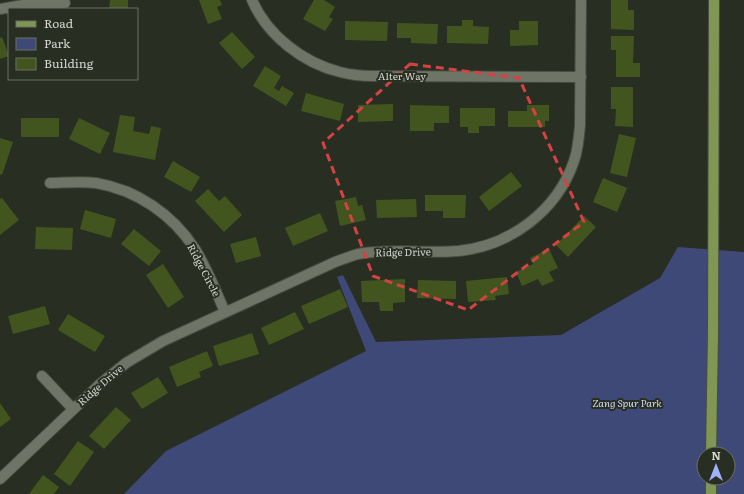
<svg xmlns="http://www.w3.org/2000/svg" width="744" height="494" viewBox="0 0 744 494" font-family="Literata,serif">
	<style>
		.green { fill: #3f4977; fill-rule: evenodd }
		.building { fill: #42551e }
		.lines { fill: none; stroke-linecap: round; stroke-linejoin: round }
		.street-casing { stroke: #484c42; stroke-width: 12 }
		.primary-casing { stroke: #484c42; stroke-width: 12 }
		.street { stroke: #6e7466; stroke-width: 10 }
		.primary { stroke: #7f9753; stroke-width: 10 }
		.marked { fill: none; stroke: #d64241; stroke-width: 3; stroke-dasharray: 8 5; stroke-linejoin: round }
		.labels { text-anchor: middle; stroke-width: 4; stroke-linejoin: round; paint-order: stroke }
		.street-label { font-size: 10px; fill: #d3d6ce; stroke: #292e22 }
		.park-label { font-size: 10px; font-style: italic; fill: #d0d8f9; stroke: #292e22 }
	</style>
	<rect width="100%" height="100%" fill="#292e22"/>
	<path class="green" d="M678 247 744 252V494H124L166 451 366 351 337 277 343 275 376 342 561 335 660 278ZM704 454H728V478H704Z"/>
	<path class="building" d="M110 0H128V9H109Z
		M199 0H220L222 5 217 7 222 19 208 24Z
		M314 0H324L335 7 329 17 333 19 325 31 303 19Z
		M611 0H628V10H634V30L611 29Z
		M462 20H473V26L489 27 488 44 447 43V26H462Z
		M345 21 388 22 387 41 345 40Z
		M519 21H538V45L510 46V30H519Z
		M397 23 438 24 437 44 411 43V38H397Z
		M232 32 255 57 242 69 219 43Z
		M611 36H634L633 63H640V77H616V50H611Z
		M2 37 9 56 0 59V38Z
		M265 66 281 76 274 88 279 91 282 86 294 93 286 106 253 86Z
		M611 87H633V127L615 126 616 109H611Z
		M306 93 344 104 340 121 301 111Z
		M393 104V121L358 122V105Z
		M410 105 449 106V123H434V131H410Z
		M527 105H549V121H545V127H508V111H527Z
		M460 108H495V126H479V133H468V127H460Z
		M120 115 135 117 133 131 149 134 151 126 161 128 155 160 113 152Z
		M21 118H59V137H21Z
		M79 118 110 133 100 154 69 139Z
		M619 134 636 138 627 177 610 173Z
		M0 138 13 142 2 175 0 174Z
		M173 161 200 177 191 192 164 177Z
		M511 172 522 186 489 211 479 197Z
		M603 178 627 188 617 212 593 202Z
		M208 189 219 201 225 196 242 215 224 232 195 201Z
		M425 195H466L465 218H443V211H425Z
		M356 197 358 206 362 205 366 220 340 226 335 201Z
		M2 198 19 220 0 235V199Z
		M416 199 417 217 377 218 376 200Z
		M85 210 116 219 111 238 80 229Z
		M320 213 328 231 293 246 285 228Z
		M584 216 596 227 568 257 556 245Z
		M36 227 73 228 72 250 35 249Z
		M134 229 161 251 149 266 121 244Z
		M256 237 261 256 236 263 230 244Z
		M549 249 558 268 549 272 554 281 542 286 538 279 522 286 516 272 533 264 530 258Z
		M163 264 184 297 168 308 146 275Z
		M507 277 509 294 495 296 496 300 468 302 466 281Z
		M405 279V302L393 303V311H380L379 302H362L361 281Z
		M418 280 456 281V299L417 298Z
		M340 289 348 307 309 324 301 306Z
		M45 306 50 324 13 334 8 316Z
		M295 312 304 329 269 345 261 328Z
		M68 314 105 336 95 352 58 330Z
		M252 333 259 354 219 366 213 346Z
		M207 351 213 366 199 372 201 377 177 387 169 367Z
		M158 377 168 393 142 409 131 393Z
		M0 403 11 419 0 427Z
		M116 407 131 420 104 449 89 436Z
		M78 441 94 452 70 486 54 474Z
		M43 475 59 487 54 494H29Z"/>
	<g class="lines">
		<g class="street-casing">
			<path id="street" d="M252 0C267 35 303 63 340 72 351 75 362 76 373 76L581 77
				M0 9 23 5 65 3
				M50 183C63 183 82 181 96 183 137 190 172 214 195 249 207 268 216 292 225 312
				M42 376 73 409
				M0 479 99 385 126 363 163 341 335 262C343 259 351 256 358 254 391 248 425 254 458 251 510 246 557 211 574 161 578 150 579 137 580 125L581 0"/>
		</g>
		<g class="primary-casing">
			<path id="primary" d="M711 454 713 334 714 0
				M711 494V478"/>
		</g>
		<use href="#street" class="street"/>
		<use href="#primary" class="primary"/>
	</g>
	<path class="marked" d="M410 64 519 78 584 222 468 310 373 276 323 143Z"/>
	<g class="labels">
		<g class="street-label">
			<text x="402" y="80">Alter Way</text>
			<text transform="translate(403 252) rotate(-1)" y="4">Ridge Drive</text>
			<text transform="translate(204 270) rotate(62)" y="4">Ridge Circle</text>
			<text transform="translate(100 385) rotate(-41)" y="4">Ridge Drive</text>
		</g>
		<g class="park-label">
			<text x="627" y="407">Zang Spur Park</text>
		</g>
	</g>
	<rect x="8" y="8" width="130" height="72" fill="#292e22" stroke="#6d7167"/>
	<rect x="16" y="21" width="20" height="6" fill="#7f9753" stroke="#6d7167"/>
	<text x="44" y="28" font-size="12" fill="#d3d6ce">Road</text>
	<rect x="16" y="38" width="20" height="12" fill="#3f4977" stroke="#6d7167"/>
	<text x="44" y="48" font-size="12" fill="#d3d6ce">Park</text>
	<rect x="16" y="58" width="20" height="12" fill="#42551e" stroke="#6d7167"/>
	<text x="44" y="68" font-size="12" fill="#d3d6ce">Building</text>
	<g transform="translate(716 466)"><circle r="19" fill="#292e22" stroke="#6d7167"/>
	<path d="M0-3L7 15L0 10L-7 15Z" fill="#a1b2fd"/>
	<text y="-6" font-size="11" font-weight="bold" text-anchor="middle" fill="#d3d6ce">N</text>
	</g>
</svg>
